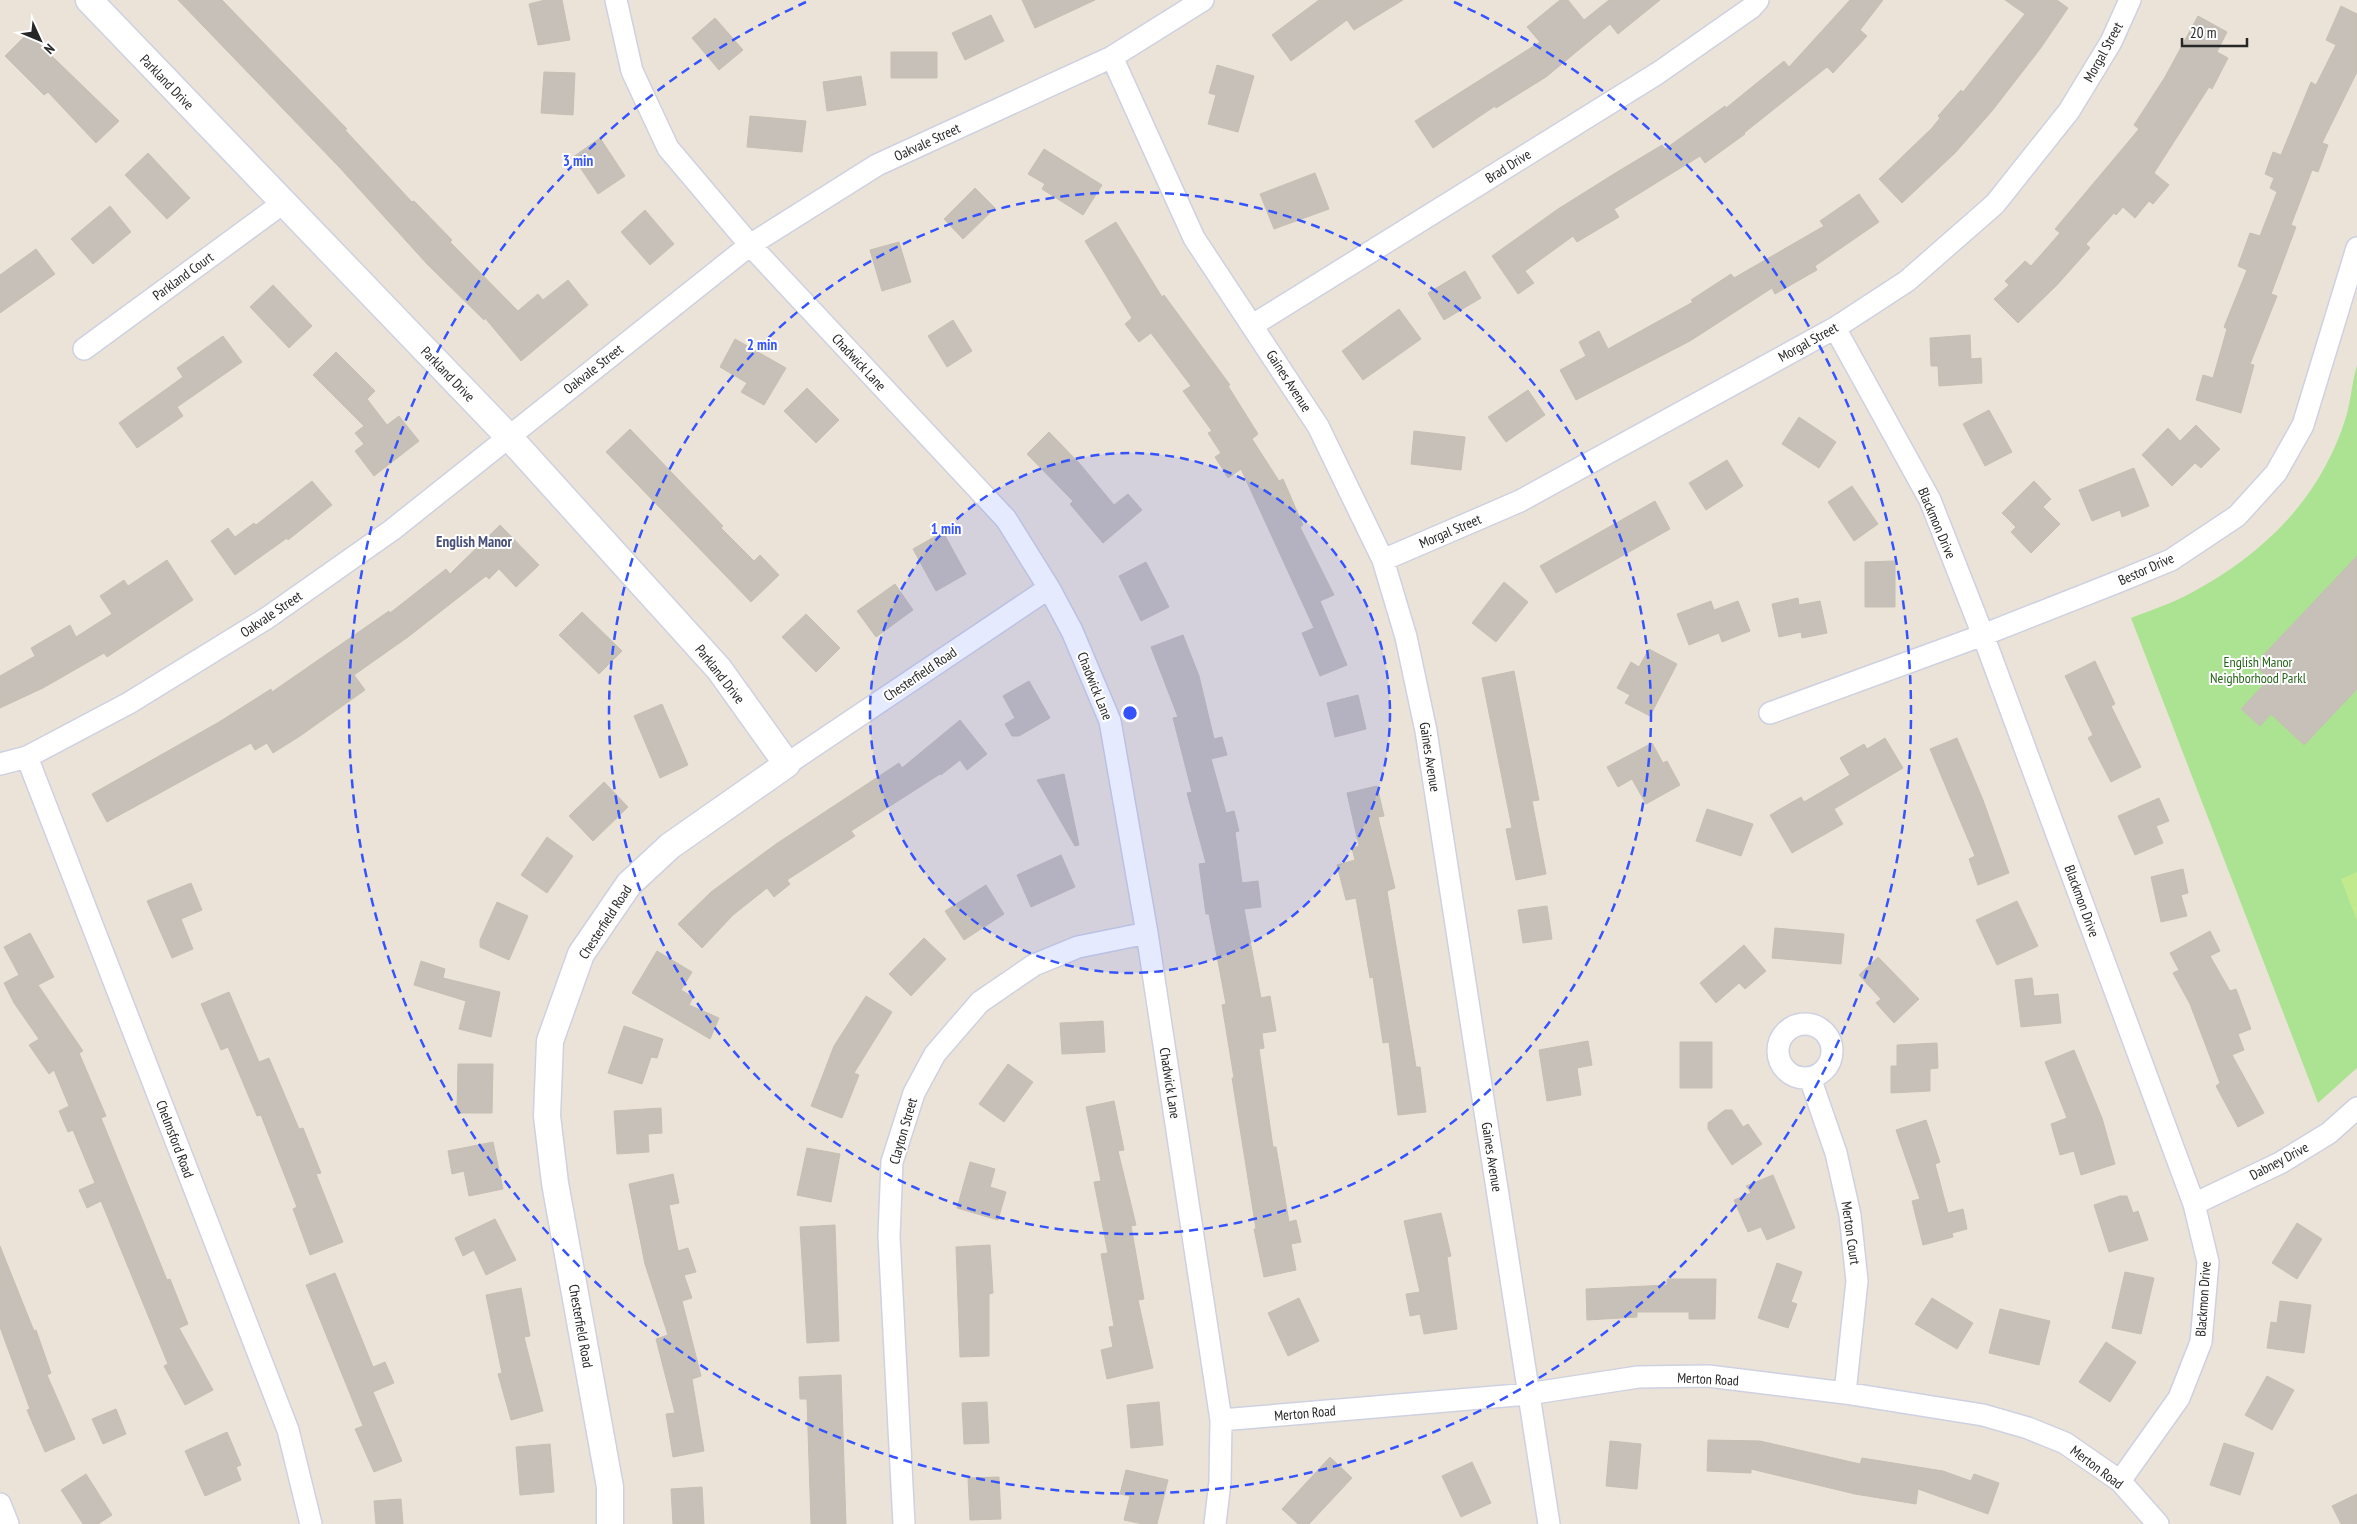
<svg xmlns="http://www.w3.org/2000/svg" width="2357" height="1524" viewBox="0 0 2357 1524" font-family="'PT Sans Narrow',sans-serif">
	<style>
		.green { fill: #ace393 }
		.pitch { fill: #c1ea8f }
		.building { fill: #c6c0b8; stroke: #c6bfb2 }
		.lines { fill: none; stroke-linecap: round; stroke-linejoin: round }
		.minor-casing { stroke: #ced1e1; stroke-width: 24 }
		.tertiary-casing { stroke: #ced1e1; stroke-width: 29 }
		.minor { stroke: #fff; stroke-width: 21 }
		.tertiary { stroke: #fff; stroke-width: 26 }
		.ring { fill: none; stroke: #3453fc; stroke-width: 2.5; stroke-dasharray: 9 6 }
		.labels { text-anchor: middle; stroke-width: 4; stroke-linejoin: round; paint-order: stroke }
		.street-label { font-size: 14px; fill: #272727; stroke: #fff }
		.park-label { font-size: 14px; fill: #256418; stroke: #fff }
		.neighbourhood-label { font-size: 15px; font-weight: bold; fill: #484f78; stroke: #fff }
		.centre { fill: #3453fc; stroke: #fff; stroke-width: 2.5 }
		.ring-label { font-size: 15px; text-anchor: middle; font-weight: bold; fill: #3453fc; stroke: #fff; stroke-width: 4; stroke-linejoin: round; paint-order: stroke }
	</style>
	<rect width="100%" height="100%" fill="#ebe3d8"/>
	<path class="green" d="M2357 365V1068L2318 1103 2131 618C2151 610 2173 603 2191 593 2264 554 2321 498 2346 417 2351 400 2352 382 2357 365Z"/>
	<path class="pitch" d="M2357 872V921L2341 879Z"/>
	<path class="building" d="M178 0H222L347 129 345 130 412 202 414 201 452 240 450 242 518 311 538 294 543 300 568 280 588 305 521 361 485 318 484 320 427 264 340 168Z
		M545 0H562L570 40 538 45 529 4Z
		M1022 0H1095L1035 28Z
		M1319 0H1403L1354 30 1347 20 1291 61 1272 35Z
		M1560 0H1568L1584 20 1609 0H1660L1618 34 1610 24 1546 77 1496 108 1495 106 1433 148 1415 121 1540 42 1527 27Z
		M1850 0H1883L1860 30 1867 36 1833 73 1827 67 1744 133 1745 134 1705 163 1700 156 1614 209 1619 217 1577 242 1573 236 1525 271 1534 283 1518 294 1492 256 1558 209 1617 172 1662 145 1665 149 1725 106 1726 108 1784 61 1789 67Z
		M2005 0H2057L2068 8 2040 49 1992 111 1955 153 1902 203 1879 179 1932 128 1940 118 1938 116 1961 90 1963 92 2025 14Z
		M2341 6 2357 14V72L2322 143 2328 145 2318 172 2312 170 2291 225 2296 227 2271 294 2277 296 2250 364 2254 365 2241 413 2196 400 2203 375 2213 378 2227 329 2224 327 2247 270 2238 266 2250 233 2260 236 2277 192 2270 188 2274 178 2265 174 2273 152 2281 155 2311 82 2316 85 2336 45 2326 40Z
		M991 15 1004 41 965 60 952 33Z
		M2198 16 2227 32 2217 52 2228 58 2212 89 2209 87 2154 173 2169 185 2153 204 2149 201 2135 218 2123 207 2116 215 2114 213 2086 244 2090 248 2057 285 2018 323 1994 299 2009 285 2005 281 2025 261 2031 266 2060 233 2055 229 2139 129 2134 125 2165 77Z
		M715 18 743 50 719 70 692 38Z
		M28 33 119 121 96 143 48 92 44 95 5 56Z
		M891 52H937V78H891Z
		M1217 65 1254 76 1238 132 1208 124 1216 95 1209 93Z
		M544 72 575 73 573 115 541 113Z
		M861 76 866 105 827 111 823 82Z
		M750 116 806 121 802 152 747 147Z
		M600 138 625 176 598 194 573 157Z
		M1044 149 1102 185 1083 215 1042 189 1045 184 1028 174Z
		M148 153 190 198 167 219 125 175Z
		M1315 173 1329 209 1274 229 1260 194Z
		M975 188 995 208 963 239 944 219Z
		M1859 194 1879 222 1815 266 1817 270 1775 294 1772 288 1690 341 1576 400 1560 370 1586 356 1579 342 1599 331 1608 349 1693 302 1691 300 1731 274 1734 278 1824 226 1820 221Z
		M110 206 131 232 93 264 71 239Z
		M645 210 674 244 650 265 621 232Z
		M1116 222 1162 297 1164 295 1230 385 1228 386 1258 434 1252 439 1279 481 1283 479 1303 525 1300 527 1334 595 1320 601 1347 665 1320 676 1302 633 1314 628 1241 469 1228 478 1215 457 1221 453 1208 433 1212 431 1183 391 1191 386 1151 333 1139 342 1125 324 1132 318 1085 241Z
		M899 242 911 282 882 291 870 250Z
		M36 249 55 274 0 313V275Z
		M1465 271 1481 298 1444 320 1428 293Z
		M273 285 312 326 289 348 250 307Z
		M1399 309 1421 339 1363 380 1342 351Z
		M953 320 972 351 947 367 928 336Z
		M1970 335 1971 359 1981 358 1982 383 1939 386 1938 366H1931L1930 338Z
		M223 336 242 362 177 407 183 416 137 448 119 423 183 377 177 368Z
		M735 339 786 368 764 405 741 392 747 383 720 367Z
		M336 352 375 391 367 399 387 425 399 416 419 441 374 476 355 451 364 444 355 433 364 426 313 375Z
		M807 388 839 420 816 443 784 411Z
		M1528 390 1545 415 1506 442 1488 417Z
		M1989 410 2012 452 1985 466 1963 424Z
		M1799 417 1836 442 1819 468 1782 444Z
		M2196 425 2220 449 2201 468 2195 463 2172 486 2142 455 2168 428 2180 441Z
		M630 429 723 526 721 528 754 561 760 555 779 575 751 602 606 452Z
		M1414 431 1465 437 1461 470 1411 464Z
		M1049 432 1080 464 1114 505 1128 494 1142 510 1103 543 1070 504 1073 501 1027 454Z
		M1727 460 1743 486 1706 510 1689 483Z
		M2134 468 2149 506 2122 517 2120 510 2092 521 2079 490Z
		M312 481 332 505 288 540 287 538 235 575 211 541 228 528 235 537 254 523 256 525Z
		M2034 481 2051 499 2043 507 2060 524 2031 553 2011 532 2016 527 2002 513Z
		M1852 486 1878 524 1854 541 1828 502Z
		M1655 501 1670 529 1556 593 1540 566Z
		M500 525 539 565 516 587 499 569 489 579 486 576 408 637 354 675 365 690 300 736 273 753 267 743 255 750 251 743 107 822 92 794 219 722 271 689 272 692 389 611 390 613 446 569 450 574Z
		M943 532 966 574 936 591 913 549Z
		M2357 556V689L2304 745 2271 714 2260 726 2241 709 2269 679 2254 665Z
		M167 560 193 600 107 657 104 653 43 688 0 708V676L35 656 31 648 70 625 76 637 112 614 100 596 124 580 128 586Z
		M1895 561V607H1865V562Z
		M1146 562 1169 607 1141 621 1119 576Z
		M1504 582 1528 602 1496 642 1472 623Z
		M895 584 913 610 876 637 857 611Z
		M1798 598 1799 605 1820 601 1827 633 1802 638 1801 632 1779 637 1772 604Z
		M1711 601 1714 610 1738 601 1750 631 1722 642 1719 633 1689 645 1677 614Z
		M582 612 622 651 599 674 559 635Z
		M806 614 840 648 816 672 782 637Z
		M1183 635 1199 676 1214 739 1222 737 1227 755 1211 759 1226 813 1234 811 1239 831 1235 832 1242 883 1258 881 1261 907 1244 909 1261 998 1270 996 1276 1031 1262 1033 1264 1048 1259 1049 1273 1147H1276L1289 1222 1296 1220 1301 1242 1291 1244 1296 1270 1264 1277 1254 1229H1256L1232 1078H1234L1222 1005 1226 1004 1209 914H1206L1199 864 1206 863 1187 793 1192 792 1173 718 1178 717 1151 647Z
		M1649 649 1677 664 1650 716 1625 703 1630 695 1617 688 1631 662 1639 667Z
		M2095 661 2115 704 2111 706 2141 767 2111 782 2088 738 2093 735 2065 676Z
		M1514 671 1539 800 1532 801 1546 874 1516 880 1506 829 1512 828 1482 678Z
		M1029 681 1050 718 1019 736H1012L1005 724 1015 718 1003 696Z
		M1358 695 1366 729 1335 737 1327 703Z
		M662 704 688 765 660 778 634 716Z
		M960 720 987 754 967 770 960 760 941 775 940 774 851 831 855 836 787 880 790 884 774 897 767 888 733 915 702 948 678 924 711 892 776 844 899 763 902 768Z
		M1885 738 1903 768 1834 809 1843 824 1792 853 1770 815 1801 797 1804 802 1850 775 1840 758 1864 744 1867 749Z
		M1957 738 1983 800 2009 873 1978 885 1969 859 1975 856 1930 749Z
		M1652 743 1663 763 1667 761 1680 785 1646 804 1632 779 1618 787 1607 767Z
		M1064 774 1079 845 1075 846 1037 780Z
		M604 782 628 807 593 841 569 816Z
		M1377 786 1384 816 1378 817 1395 888 1387 891 1416 1067H1420L1426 1112 1398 1115 1389 1042 1383 1043 1373 977 1370 978 1356 898 1346 900 1337 865 1355 860 1352 848 1359 846 1347 793Z
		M2159 798 2169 821 2156 826 2163 843 2135 855 2118 816Z
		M1707 809 1753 824 1741 856 1696 841Z
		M547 837 573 856 547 893 521 875Z
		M1061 855 1075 887 1031 907 1017 875Z
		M2183 869 2188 893 2181 895 2187 916 2161 922 2151 877Z
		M191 883 202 910 181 919 193 949 172 958 147 901Z
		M986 885 1004 914 964 940 945 911Z
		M2017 901 2038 946 1997 965 1976 920Z
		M497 902 528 916 509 960 480 947V940Z
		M1547 906 1552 939 1523 943 1518 910Z
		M1775 928 1844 934 1841 964 1772 958Z
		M2210 931 2220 951 2210 956 2230 991 2236 989 2251 1029 2238 1034 2244 1050 2232 1055 2264 1113 2238 1127 2216 1086 2220 1083 2190 1004 2173 973 2179 970 2170 953Z
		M30 933 54 977 38 985 83 1051 79 1053 106 1116 101 1118 167 1280 170 1279 188 1324 179 1328 213 1390 185 1405 164 1366 168 1364 101 1201 87 1208 79 1190 95 1183 73 1130 68 1132 59 1111 69 1106 54 1070 49 1074 29 1045 39 1039 14 1003 4 983 19 975 4 947Z
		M924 938 946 959 911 996 889 974Z
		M1744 945 1766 971 1745 989 1739 983 1716 1003 1700 983Z
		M657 951 692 972 681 990 693 997 689 1005 719 1018 710 1039 632 993Z
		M1878 957 1919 999 1894 1023 1876 1003 1881 999 1859 975Z
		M421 961 445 969 443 978 500 992 491 1037 459 1029 466 1001 414 985Z
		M2032 978 2034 996 2058 994 2061 1023 2021 1027 2015 980Z
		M229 992 259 1062 269 1058 299 1129 303 1128 321 1173 316 1174 343 1242 310 1255 293 1209 297 1207 261 1115 257 1116 228 1047 221 1050 201 1004Z
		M866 996 892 1012 854 1073 859 1075 842 1118 811 1106 834 1046Z
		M1103 1021 1105 1052 1062 1054 1060 1023Z
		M624 1026 663 1039 657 1058 651 1057 642 1084 608 1073Z
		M1588 1041 1592 1065 1577 1068 1581 1095 1547 1101 1539 1050Z
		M1680 1042H1712V1088H1680Z
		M1937 1043 1938 1068 1930 1069V1091L1891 1093V1066H1897V1045Z
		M2074 1050 2102 1118 2115 1164 2081 1175 2074 1151 2060 1155 2051 1124 2067 1118 2045 1062Z
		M458 1064H493L492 1113H457Z
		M1008 1064 1033 1082 1004 1122 979 1104Z
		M1114 1101 1124 1150 1118 1151 1136 1225 1131 1226 1144 1299 1138 1300 1153 1368 1107 1379 1101 1350 1113 1347 1109 1327 1114 1326 1101 1254 1108 1253 1094 1182 1101 1181 1086 1107Z
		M661 1108 662 1133 648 1134 649 1152 617 1154 614 1111Z
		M1725 1110H1732L1743 1127 1748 1124 1762 1144 1732 1165 1708 1129V1123Z
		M1926 1120 1940 1162 1935 1164 1948 1213 1963 1209 1967 1229 1952 1233 1953 1237 1923 1245 1912 1201 1920 1199 1896 1130Z
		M493 1142 503 1189 469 1196 464 1171 452 1174 448 1151Z
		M807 1148 840 1154 831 1202 797 1195Z
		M970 1162 995 1169 990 1187 1006 1192 998 1220 957 1208Z
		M673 1174 679 1203 669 1205 678 1251 688 1248 696 1272 684 1275 692 1298 682 1301 701 1376 692 1379 704 1451 673 1457 666 1414 675 1413 656 1339 668 1335 645 1264 629 1184Z
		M1773 1175 1795 1228 1767 1240 1761 1227 1748 1232 1734 1200 1751 1193 1746 1186Z
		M2127 1196 2133 1213 2138 1211 2148 1240 2109 1252 2094 1205 2120 1196Z
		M1441 1213 1451 1256 1447 1257 1457 1329 1424 1334 1420 1314 1410 1316 1406 1294 1420 1292 1404 1221Z
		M495 1219 516 1260 486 1275 474 1250 463 1256 455 1238Z
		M2297 1223 2322 1239 2297 1279 2272 1263Z
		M835 1225 839 1341 807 1343 800 1227Z
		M990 1245 993 1293 989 1294V1356L960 1357 956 1247Z
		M0 1246 34 1331 36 1330 51 1373 47 1375 75 1439 45 1452 27 1410 30 1409 0 1327Z
		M1777 1263 1802 1272 1791 1302 1797 1304 1788 1328 1758 1318Z
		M2125 1272 2154 1278 2141 1334 2112 1328Z
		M335 1273 373 1367 385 1362 394 1383 373 1392 402 1461 374 1472 355 1429 363 1426 306 1285Z
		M1667 1279H1716L1715 1319H1689V1312H1637V1317L1587 1320 1586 1289 1667 1285Z
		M521 1288 530 1336 524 1337 543 1411 511 1420 498 1374 502 1373 486 1295Z
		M1299 1298 1319 1341 1288 1356 1268 1313Z
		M1932 1298 1973 1323 1957 1349 1915 1324Z
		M2280 1301 2311 1305 2304 1353 2267 1348 2271 1322 2277 1323Z
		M2000 1309 2050 1321 2039 1365 1989 1353Z
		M2106 1342 2136 1362 2110 1402 2079 1382Z
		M841 1375 846 1524H811L807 1399H800L799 1377Z
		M2267 1376 2294 1390 2272 1430 2245 1415Z
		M987 1402 989 1443 964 1444 962 1403Z
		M1159 1402 1163 1445 1131 1448 1127 1405Z
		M116 1409 126 1434 103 1444 92 1419Z
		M227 1432 241 1465 236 1467 241 1480 205 1496 185 1451Z
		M1708 1440 1760 1441 1860 1464 1862 1458 1943 1471 1971 1481 1974 1474 1999 1483 1988 1514 1918 1489 1916 1504 1855 1494 1751 1469V1473L1707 1471Z
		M1610 1441 1641 1444 1637 1489 1606 1486Z
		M2224 1443 2254 1453 2240 1495 2210 1485Z
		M550 1444 554 1492 520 1495 516 1447Z
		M1330 1457 1352 1478 1309 1524H1298L1282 1509Z
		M1472 1462 1491 1503 1461 1517 1442 1476Z
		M1126 1470 1168 1480 1157 1524H1143L1124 1520 1130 1496 1120 1494Z
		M86 1474 112 1515 98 1524H83L61 1490Z
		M999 1477 1001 1519 970 1520 968 1478Z
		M702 1487 704 1524H673L671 1489Z
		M2357 1494V1524H2341L2332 1506Z
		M401 1499 403 1524H376L374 1501Z"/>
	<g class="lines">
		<g class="minor-casing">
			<path id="minor" d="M616 0 632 71 668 148 750 245 1006 519 1049 588 1072 631 1110 721 1147 933 1221 1420 1220 1482 1215 1524
				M1112 57 1194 238 1318 426 1383 560 1406 637 1426 731 1549 1524
				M1253 325 1658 73 1751 8 1758 0
				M1835 328 1930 500 1983 635 2194 1204 2208 1262 2201 1342 2179 1398 2120 1481
				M84 349 283 203
				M1383 560 1520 501 1835 328 1907 281 1995 204 2069 111 2111 42 2130 0
				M1770 713 1983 635 2120 581 2171 560 2237 516 2276 473 2303 425 2357 248
				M27 757 288 1430 311 1524
				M0 764 27 757 129 703 267 618 392 530 750 245 877 165 1112 57 1203 0
				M787 764 1049 588
				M1778 1051a27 27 0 1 1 54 0a27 27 0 1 1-54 0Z
				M1810 1078 1836 1153 1850 1215 1857 1281 1845 1393
				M2194 1204 2280 1163 2329 1133 2357 1108
				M1221 1420 1528 1394 1638 1377 1708 1376 1845 1393 1983 1415 2028 1428 2065 1443 2120 1481 2158 1524
				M0 1504 8 1524
				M904 1524 889 1236 892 1162 914 1093 935 1054 980 1002 1034 965 1078 947 1147 933"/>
		</g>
		<g class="tertiary-casing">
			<path id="tertiary" d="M89 0 508 436 719 669 787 764 670 846 629 884 581 954 550 1041 547 1116 555 1183 610 1487V1524"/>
		</g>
		<use href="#minor" class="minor"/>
		<use href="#tertiary" class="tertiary"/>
	</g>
	<circle cx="1130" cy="713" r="260" fill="#3453fc" fill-opacity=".12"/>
	<g class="ring">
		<circle cx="1130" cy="713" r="260"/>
		<circle cx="1130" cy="713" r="521"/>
		<path d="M1454 2A781 781 0 1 1 806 2"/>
	</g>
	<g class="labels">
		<g class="street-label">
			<text transform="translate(2103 52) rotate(-61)" y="5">Morgal Street</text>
			<text transform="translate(167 82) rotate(46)" y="5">Parkland Drive</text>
			<text transform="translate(927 142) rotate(-25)" y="5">Oakvale Street</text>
			<text transform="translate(1508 166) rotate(-32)" y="5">Brad Drive</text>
			<text transform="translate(183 276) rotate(-36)" y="5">Parkland Court</text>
			<text transform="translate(1808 342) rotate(-29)" y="5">Morgal Street</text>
			<text transform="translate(859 362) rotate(47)" y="5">Chadwick Lane</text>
			<text transform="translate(593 369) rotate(-38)" y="5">Oakvale Street</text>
			<text transform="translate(448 374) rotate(46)" y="5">Parkland Drive</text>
			<text transform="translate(1289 381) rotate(57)" y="5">Gaines Avenue</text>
			<text transform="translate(1937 523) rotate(67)" y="5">Blackmon Drive</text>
			<text transform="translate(1450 531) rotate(-23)" y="5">Morgal Street</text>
			<text transform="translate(2146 569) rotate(-24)" y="5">Bestor Drive</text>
			<text transform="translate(271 614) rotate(-34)" y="5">Oakvale Street</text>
			<text transform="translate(720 674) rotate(52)" y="5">Parkland Drive</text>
			<text transform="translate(920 674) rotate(-34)" y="5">Chesterfield Road</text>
			<text transform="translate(1095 686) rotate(68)" y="5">Chadwick Lane</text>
			<text transform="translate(1430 757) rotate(81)" y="5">Gaines Avenue</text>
			<text transform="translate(2082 901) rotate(70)" y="5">Blackmon Drive</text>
			<text transform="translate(605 922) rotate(-57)" y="5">Chesterfield Road</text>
			<text transform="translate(1170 1083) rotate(81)" y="5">Chadwick Lane</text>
			<text transform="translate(903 1131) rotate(-74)" y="5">Clayton Street</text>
			<text transform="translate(175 1139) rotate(69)" y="5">Chelmsford Road</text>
			<text transform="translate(1492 1157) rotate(81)" y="5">Gaines Avenue</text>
			<text transform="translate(2279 1161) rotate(-28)" y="5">Dabney Drive</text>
			<text transform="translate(1851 1233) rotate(82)" y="5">Merton Court</text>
			<text transform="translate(2203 1299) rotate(-86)" y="5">Blackmon Drive</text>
			<text transform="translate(581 1326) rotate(80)" y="5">Chesterfield Road</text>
			<text transform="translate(1708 1379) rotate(3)" y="5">Merton Road</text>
			<text transform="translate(1305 1413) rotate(-5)" y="5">Merton Road</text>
			<text transform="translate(2097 1467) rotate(37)" y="5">Merton Road</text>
		</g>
		<g class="park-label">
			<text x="2258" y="667">English Manor<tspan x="2258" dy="16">Neighborhood Parkl</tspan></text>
		</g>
		<g class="neighbourhood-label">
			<text x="474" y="547">English Manor</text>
		</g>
	</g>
	<circle cx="1130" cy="713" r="8" class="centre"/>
	<g class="ring-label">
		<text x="578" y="166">3 min</text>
		<text x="762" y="350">2 min</text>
		<text x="946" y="534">1 min</text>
	</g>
	<g transform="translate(40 40) rotate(134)" stroke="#ffffff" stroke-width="4" paint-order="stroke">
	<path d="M0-4L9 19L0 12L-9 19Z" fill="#272727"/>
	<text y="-8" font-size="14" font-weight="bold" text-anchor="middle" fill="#272727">N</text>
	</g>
	<path d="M2182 38v8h65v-8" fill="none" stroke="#272727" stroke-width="2.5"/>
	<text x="2190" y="38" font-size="15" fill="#272727" stroke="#ffffff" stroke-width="4" paint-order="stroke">20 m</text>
</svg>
